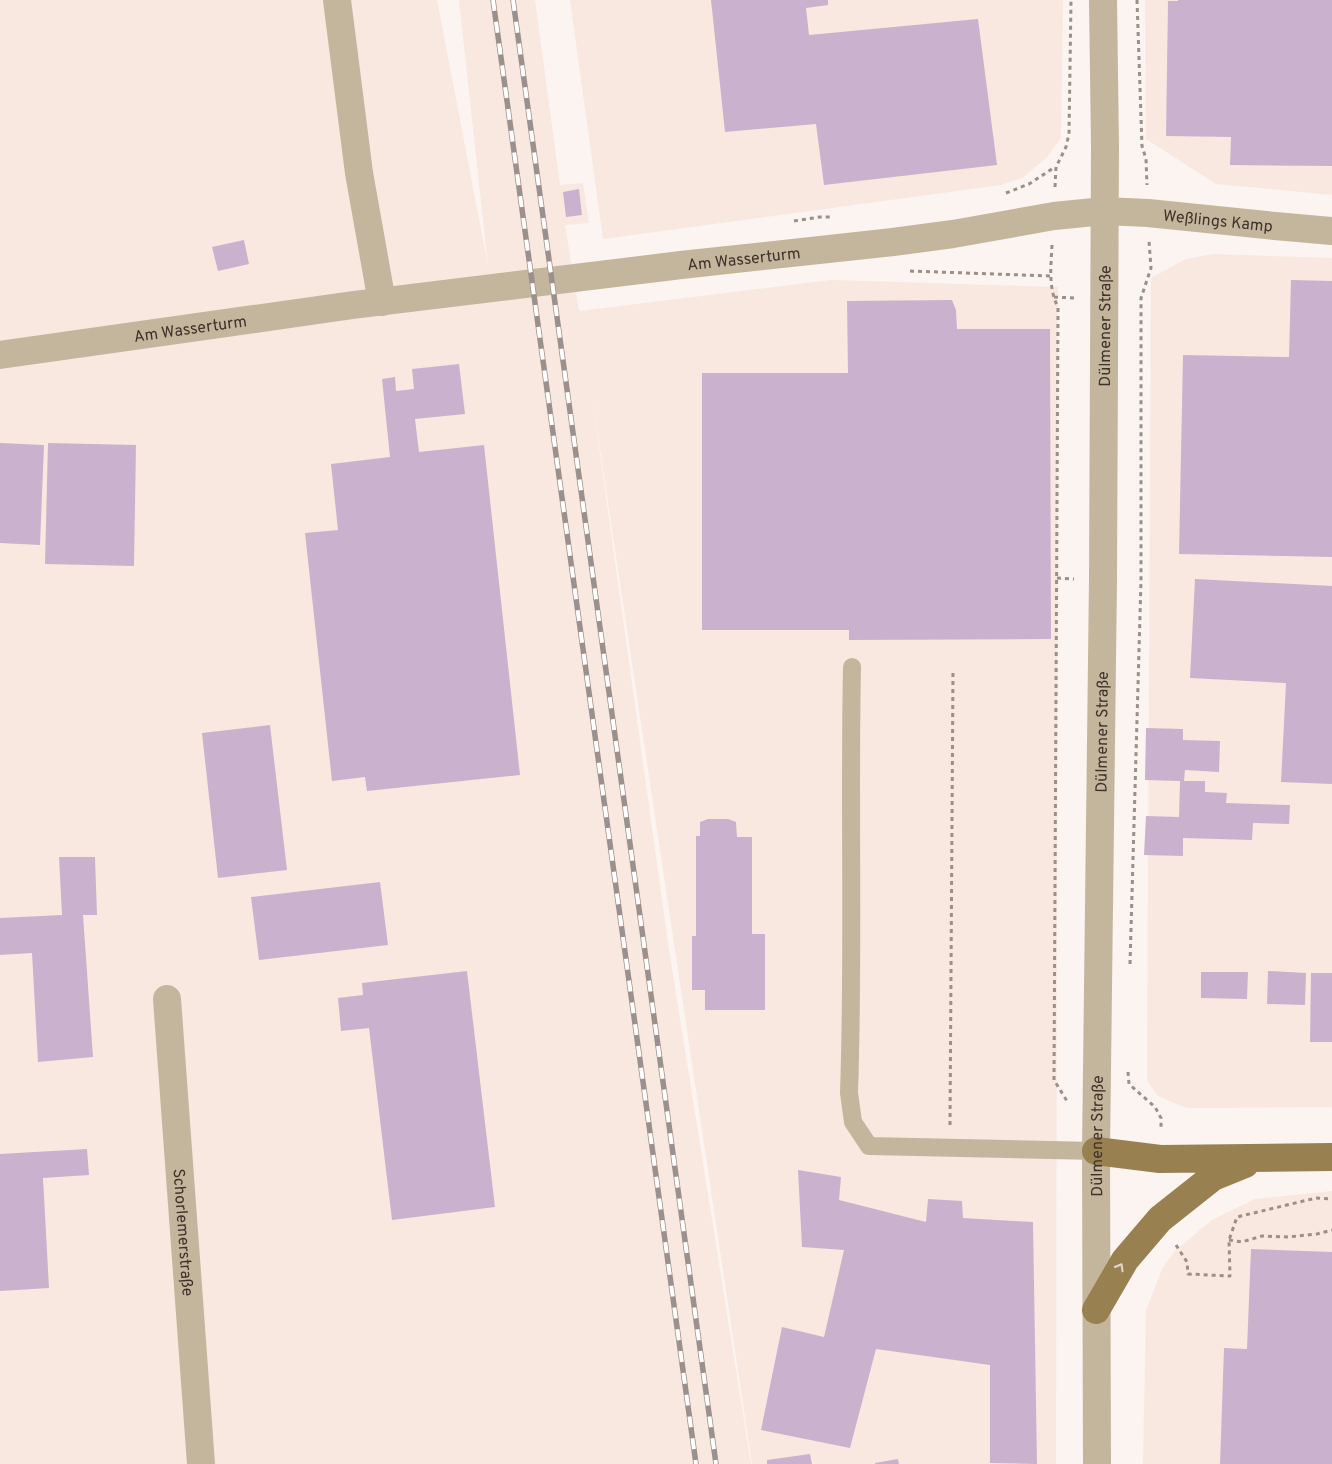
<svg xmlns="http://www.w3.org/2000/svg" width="1332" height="1464" viewBox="0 0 1332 1464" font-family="Overpass,sans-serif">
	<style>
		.built { fill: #f9e8df }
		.building { fill: #cab2ce }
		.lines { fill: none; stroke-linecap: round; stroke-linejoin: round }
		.path { stroke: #9a8f89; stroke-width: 3; stroke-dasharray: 4 4; stroke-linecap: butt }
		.service { stroke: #c4b69d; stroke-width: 18 }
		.minor { stroke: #c4b69d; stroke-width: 28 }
		.tertiary { stroke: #c4b69d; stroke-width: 28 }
		.primary { stroke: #998051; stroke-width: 28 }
		.rail-casing { stroke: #9b908b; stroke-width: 5.5 }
		.rail { stroke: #fff; stroke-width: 4; stroke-dasharray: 11; stroke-linecap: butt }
		.oneway { stroke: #e0d9cb }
		.labels { text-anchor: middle; stroke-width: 4.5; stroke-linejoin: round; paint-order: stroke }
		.street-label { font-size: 16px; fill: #3f312a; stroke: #fff }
	</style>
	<rect width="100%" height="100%" fill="#fbf4f0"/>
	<path class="built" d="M0 0H437L488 266 459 0H535L560 185 583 183 589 223 565 225 579 311 831 280 1058 287 1056 1464H752L592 396 669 950 751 1464H0Z
		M570 0H1063L1061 138 1046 158 1022 178 1001 185 603 239Z
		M1145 0H1332V195L1216 184 1146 139Z
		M1213 254 1332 258V1107L1189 1108 1178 1105 1157 1095 1147 1080 1151 278 1186 259Z
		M1332 1191V1464H1143L1146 1311 1162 1269 1175 1251 1212 1220 1255 1199Z"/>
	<path class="building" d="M711 0H828V5L806 8 809 35 978 19 997 165 824 185 816 124 725 132Z
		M1178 0H1332V166L1230 165 1231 137 1166 136 1168 1H1178Z
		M579 189 582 215 566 217 563 192Z
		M244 240 249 264 218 271 212 247Z
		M1291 280 1332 281V557L1179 554 1183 355 1289 357Z
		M952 300 956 310 957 329H1050L1051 639 849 640V630H702V373H848L847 301Z
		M459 364 465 414 415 419 419 452 484 445 520 775 367 791 365 777 332 781 305 533 338 530 331 464 390 457 382 379 395 377 396 391 414 389 412 369Z
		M0 443 44 445 40 545 0 543Z
		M48 443 136 445 134 566 45 564Z
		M1195 579 1332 586V784L1281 782 1286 683 1190 678Z
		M270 725 287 870 218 878 202 733Z
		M1146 728 1183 729V740L1220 741 1219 772 1185 770 1184 781H1205V792L1227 793 1226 803 1290 805 1289 824 1253 823 1252 840 1183 838V856L1144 855 1146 816 1179 817 1180 781 1145 780Z
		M708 819H728L736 822 737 837H752V934H765V1010H705V990H692V936H696V836H700V822Z
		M59 857H95L97 915H83L93 1057 38 1062 32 953 0 955V918L62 915Z
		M380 882 388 945 259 960 251 897Z
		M467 971 495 1207 392 1220 369 1028 341 1031 338 998 363 995 362 983Z
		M1268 971 1306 973 1305 1005 1267 1004Z
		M1201 972H1248L1247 999 1201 998Z
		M1311 973H1332V1042H1310Z
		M87 1149 89 1175 43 1178 49 1288 0 1291V1154Z
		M798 1170 841 1177 839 1200 926 1222 928 1199 962 1201 963 1218 1033 1222 1037 1464 990 1463V1365L876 1349 850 1448 761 1430 782 1327 824 1337 844 1250 802 1247Z
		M1251 1249 1332 1252V1464H1220L1224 1348 1247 1349Z
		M810 1454 812 1464H767V1460Z
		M898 1459 899 1464H875V1463Z"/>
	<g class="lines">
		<path class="path" d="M1137 0 1142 146 1146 159 1147 185
			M1055 187 1056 167 1066 147 1069 134 1071 0
			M1006 193 1029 184 1055 167
			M794 221 820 217H833
			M1052 245C1051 266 1048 288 1058 307L1054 1080 1067 1101
			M910 271 1050 276
			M1054 297 1075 298
			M1057 578 1074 579
			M1130 964 1141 581V298L1151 268 1149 241
			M1128 1072 1129 1084 1155 1107 1161 1118V1130
			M950 1125 953 670
			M1229 1240 1242 1242 1262 1236 1288 1237 1317 1234 1332 1230
			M1176 1245 1187 1262 1188 1274 1230 1276 1229 1240 1237 1217 1316 1198 1332 1199"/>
		<path class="service" d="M852 667C849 809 854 951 849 1093L853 1122 869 1146 1096 1151"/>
		<g class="minor">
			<path d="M337 0 359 173 382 302"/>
			<path id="s1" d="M0 355 353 305 681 265 893 242 953 234 1054 216 1104 211 1148 213 1275 226 1332 231"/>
			<path id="s2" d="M167 999 201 1464"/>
		</g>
		<path class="tertiary" id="s3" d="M1097 1464 1096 1151 1103 580 1105 146 1103 0"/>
		<path class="primary" d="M1096 1151 1160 1159 1332 1157
			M1096 1310 1125 1260 1160 1219 1213 1177 1245 1164"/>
		<g class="rail-casing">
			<path id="rail" d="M493 0 696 1464
				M513 0 716 1464"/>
		</g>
		<use href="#rail" class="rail"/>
	</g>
	<defs><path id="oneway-chevron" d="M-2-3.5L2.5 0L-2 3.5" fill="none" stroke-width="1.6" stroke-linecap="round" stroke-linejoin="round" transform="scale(1.25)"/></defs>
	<use class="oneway" href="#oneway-chevron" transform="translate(1120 1267) rotate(-60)"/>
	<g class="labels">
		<g class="street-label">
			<text dy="6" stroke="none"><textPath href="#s1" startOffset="1228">Weßlings Kamp</textPath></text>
			<text dy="6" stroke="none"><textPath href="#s1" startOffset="750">Am Wasserturm</textPath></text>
			<text dy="6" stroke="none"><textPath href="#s3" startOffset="1138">Dülmener Straße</textPath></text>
			<text dy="6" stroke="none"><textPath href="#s1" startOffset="192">Am Wasserturm</textPath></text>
			<text dy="6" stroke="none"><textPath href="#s3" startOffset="732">Dülmener Straße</textPath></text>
			<text dy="6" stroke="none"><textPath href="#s3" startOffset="328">Dülmener Straße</textPath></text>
			<text dy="6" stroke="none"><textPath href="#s2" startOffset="234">Schorlemerstraße</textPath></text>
		</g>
	</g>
</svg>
